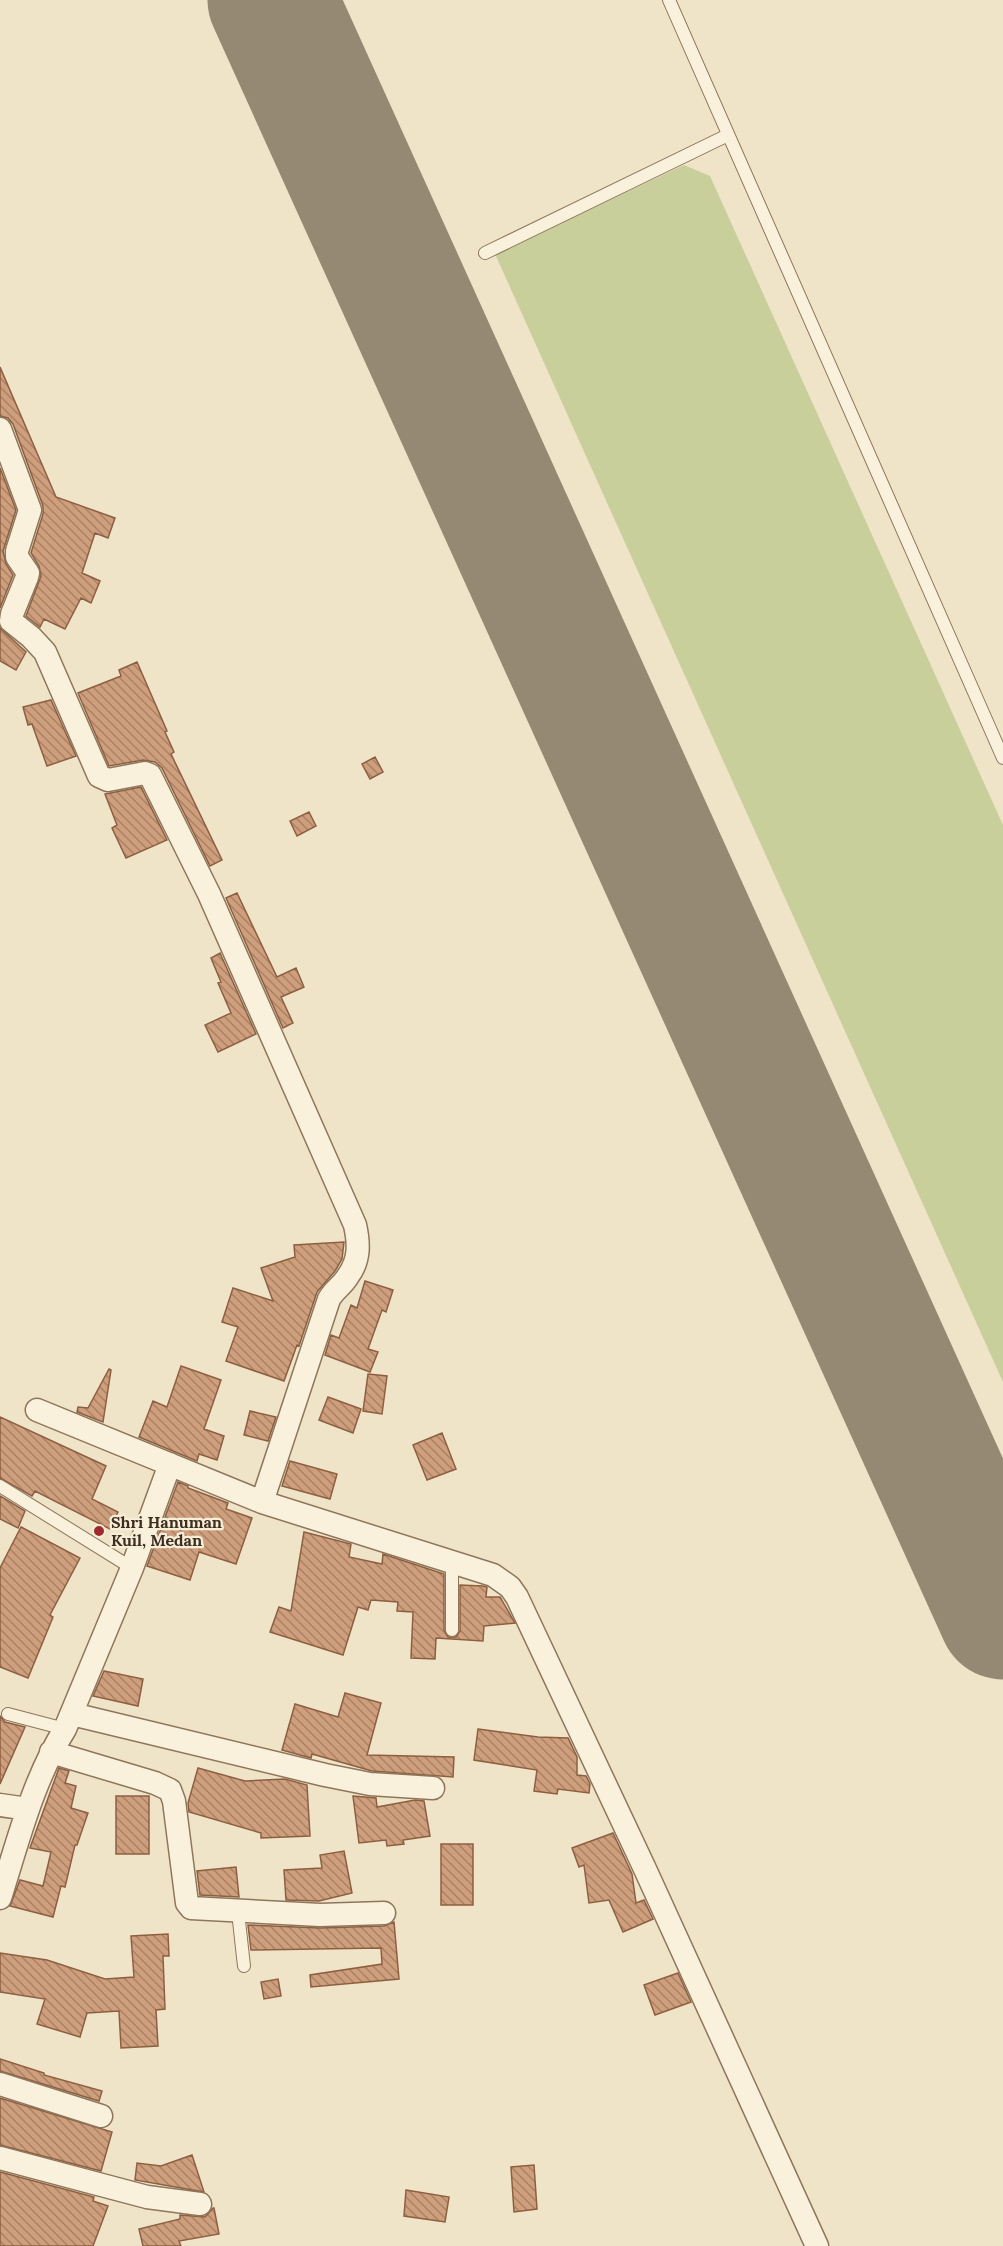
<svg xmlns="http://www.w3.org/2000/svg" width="1003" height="2246" viewBox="0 0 1003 2246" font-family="Lora,serif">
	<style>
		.grass { fill: #c9cf9b }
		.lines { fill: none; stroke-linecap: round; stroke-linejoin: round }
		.runway { stroke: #968974; stroke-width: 129 }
		.building { fill: url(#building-back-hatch); stroke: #8d5f41; stroke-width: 1.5 }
		.lane-casing { stroke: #8d765c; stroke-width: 14 }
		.street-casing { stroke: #8d765c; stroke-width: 25 }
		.lane { stroke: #faf1dc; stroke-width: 12 }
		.street { stroke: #faf1dc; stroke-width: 22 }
		.poi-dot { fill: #9e2a2b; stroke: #f7eed8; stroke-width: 2 }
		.labels { text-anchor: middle; stroke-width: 4.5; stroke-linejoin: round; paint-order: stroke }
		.poi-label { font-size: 16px; font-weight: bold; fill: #3d2e20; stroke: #f7eed8; text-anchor: start }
	</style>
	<defs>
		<pattern id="building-back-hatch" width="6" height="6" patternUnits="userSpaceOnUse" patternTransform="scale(1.5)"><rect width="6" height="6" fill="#cf9f7d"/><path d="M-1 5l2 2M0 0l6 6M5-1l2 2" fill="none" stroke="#a98266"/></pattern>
	</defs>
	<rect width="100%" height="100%" fill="#f0e4c8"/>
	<path class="grass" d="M684 165 710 176 1003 825V1382L495 254Z"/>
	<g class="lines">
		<path class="runway" d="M272 0 1003 1615"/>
	</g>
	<path class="building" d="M0 367 56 497 115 518 108 538 95 533 82 573 100 581 91 603 81 598 65 629 44 619 40 627 26 616 41 576 39 566 31 553 43 514V506L13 424 8 418 0 416Z
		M0 468 16 510 3 551 6 564 13 575 0 608Z
		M0 628 26 652 16 670 0 661Z
		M137 662 167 731 165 732 174 752 171 754 222 860 210 866 162 768 155 762 143 760 109 766 78 693 121 676 119 670Z
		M51 700 76 756 47 766 32 724 28 725 23 707Z
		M375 757 383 772 370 779 362 764Z
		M141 787 167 840 126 858 112 828 117 825 105 794Z
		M309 812 316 826 297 836 290 821Z
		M237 893 277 977 296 968 304 987 281 997 293 1023 283 1028 226 898Z
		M220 953 256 1034 218 1052 205 1025 231 1013 218 983 221 982 211 958Z
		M344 1242 342 1259 335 1271 317 1292 299 1346 297 1345 284 1381 226 1361 238 1327 222 1322 233 1288 273 1301 261 1268 295 1257 294 1245Z
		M365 1281 393 1290 386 1312 382 1310 368 1349 378 1352 370 1372 325 1355 331 1335 339 1338 351 1305 357 1308Z
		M181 1366 221 1380 204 1429 224 1436 217 1460 199 1454 197 1461 139 1437 153 1401 167 1407Z
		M109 1369 111 1370 103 1422 77 1412 78 1407 88 1408Z
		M368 1374 387 1376 382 1414 363 1411Z
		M328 1397 361 1409 353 1433 319 1420Z
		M250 1411 276 1417 268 1441 244 1435Z
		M0 1417 106 1466 92 1499 118 1512 110 1529 35 1491 32 1496 0 1478Z
		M442 1433 456 1469 427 1480 413 1445Z
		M290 1461 337 1474 330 1499 282 1486Z
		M178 1482 188 1486V1488L228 1503 226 1509 252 1518 236 1564 199 1552 190 1580 147 1566Z
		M0 1496 25 1511 18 1528 0 1519Z
		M21 1527 80 1558 50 1615 53 1617 28 1678 0 1667V1568Z
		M304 1532 351 1544 349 1557 382 1564 383 1554 444 1574V1630L448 1637H456L460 1631V1585L483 1586 487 1587 486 1597H500L515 1623 484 1626 483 1641 436 1638 435 1659 411 1658 413 1612 397 1611 398 1602 371 1600 368 1610 358 1607 343 1655 270 1632 279 1607 291 1611Z
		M104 1671 143 1679 138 1706 93 1696Z
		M345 1693 381 1703 367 1755 454 1757 453 1777 372 1771 312 1754 311 1758 282 1750 295 1704 338 1717Z
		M0 1716 5 1722 25 1727 0 1784Z
		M478 1729 538 1737 568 1738 577 1757V1775L586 1776 590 1784 589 1793 558 1789 557 1794 534 1791 537 1770 474 1760Z
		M59 1768 69 1771 65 1783 76 1786 71 1808 88 1813 77 1845H75L65 1887 61 1886 53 1917 10 1906 20 1880 43 1886 51 1852 30 1848Z
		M198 1768 245 1781 285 1779 307 1785 310 1836 261 1838V1833L189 1812 188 1803Z
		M116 1796H149V1854H116Z
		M353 1796 376 1798 377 1807 415 1800 424 1801 430 1836 403 1840 404 1844 387 1846 386 1840 359 1843Z
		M613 1833 632 1874 636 1903 644 1900 653 1919 623 1932 609 1900 589 1903 584 1865 579 1867 572 1848Z
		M441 1844H473V1905H441Z
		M344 1851 352 1893 319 1901 286 1900 284 1870 322 1868 320 1855Z
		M236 1867 239 1897 200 1895 197 1871Z
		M394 1922 399 1979 311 1987 310 1975 382 1964 381 1948 251 1950 248 1925 320 1928 384 1926Z
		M168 1934 169 1956H163L165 2009 156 2010 158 2046 121 2048 119 2011 87 2013 80 2037 37 2024 45 1999 0 1992V1953L47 1960 105 1979 134 1977 131 1936Z
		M678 1973 691 2002 655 2015 644 1985Z
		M278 1979 281 1996 264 1999 261 1982Z
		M0 2059 44 2073V2075L102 2091 99 2101 0 2071Z
		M0 2098 112 2132 101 2171 0 2145Z
		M192 2155 204 2192 135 2180 137 2163 161 2166Z
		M534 2165 537 2209 514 2212 511 2167Z
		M0 2172 94 2197 93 2201 108 2206 93 2246H0Z
		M406 2190 449 2197 445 2222 404 2216Z
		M213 2208H214L219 2234 179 2241 181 2246H143L139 2229 180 2219V2215L205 2217Z"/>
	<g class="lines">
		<g class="lane-casing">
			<path id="lane" d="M669 0 1003 758
				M485 253 728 135
				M0 1486 132 1568
				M452 1563V1630
				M8 1714 65 1729
				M238 1912 244 1966"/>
		</g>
		<g class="street-casing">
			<path id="street" d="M0 429 30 510 17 551V557L28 573 27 577 12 614 11 621 31 637 45 652 99 776 108 780 145 773 150 775 209 894 355 1225C359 1243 360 1260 348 1276 343 1285 334 1290 329 1299L262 1502
				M37 1410 262 1502 493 1575 510 1587 517 1597 645 1869 817 2246
				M72 1714 325 1775 370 1784 433 1788
				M51 1752 155 1783 170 1790 174 1801 187 1903 191 1908 320 1915 384 1913
				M0 1805 28 1809
				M0 1898C18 1841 33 1780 65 1729L132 1568 170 1464
				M0 2084 101 2116
				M0 2158 147 2197 200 2204"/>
		</g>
		<use href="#lane" class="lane"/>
		<use href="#street" class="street"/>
	</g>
	<circle class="poi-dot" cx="99" cy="1531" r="6"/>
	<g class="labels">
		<g class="poi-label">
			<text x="111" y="1528">Shri Hanuman<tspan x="111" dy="18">Kuil, Medan</tspan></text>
		</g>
	</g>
</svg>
